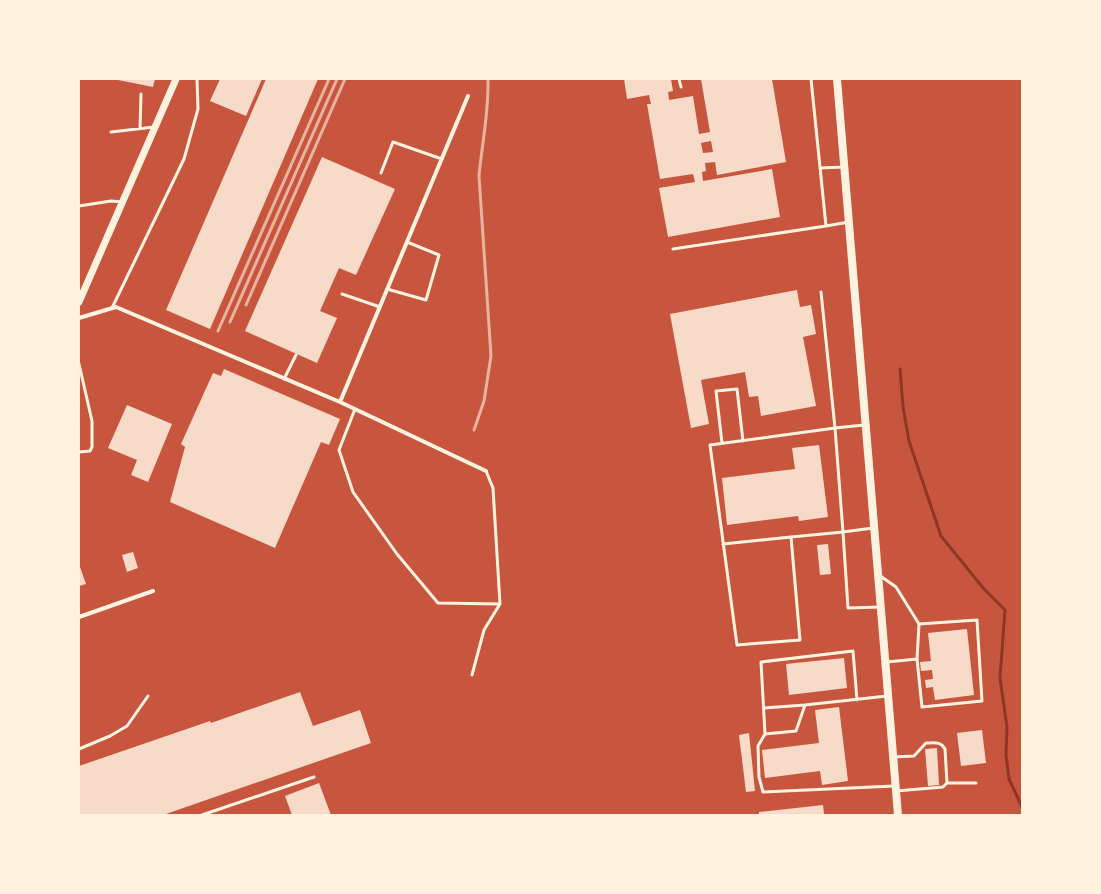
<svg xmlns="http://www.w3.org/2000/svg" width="1101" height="894" viewBox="0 0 1101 894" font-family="'DejaVu Sans',sans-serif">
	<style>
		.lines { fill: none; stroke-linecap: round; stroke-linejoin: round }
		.stream { stroke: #8f3625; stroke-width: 3 }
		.building { fill: #f7dbc8; fill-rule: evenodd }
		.service { stroke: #fff3e0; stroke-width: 3 }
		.minor { stroke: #fff3e0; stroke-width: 4 }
		.tertiary { stroke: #fff3e0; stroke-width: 7 }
		.secondary { stroke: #fff3e0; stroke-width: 8 }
		.rail { stroke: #e9b49f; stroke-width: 3 }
	</style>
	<rect width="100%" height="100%" fill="#c8553d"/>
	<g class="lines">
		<path class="stream" d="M900 369 903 407 909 441 941 536 984 589 1005 610 1000 678 1007 727 1006 755 1009 779 1022 807"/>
	</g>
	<path class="building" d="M113 79H155L153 87Z
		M220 79H262L246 116 210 101Z
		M266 79H318L210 329 166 310Z
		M624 79H671L673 91 668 92 669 100 693 96 699 134 710 132 701 79H772L786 162 717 175 715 162 705 163 706 171 702 172 703 181 772 169 780 217 668 237 659 188 695 182 693 174 660 179 647 104H651L649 95 627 99ZM711 141 713 152 703 153 701 143Z
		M322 157 395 189 356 275 339 268 320 311 337 318 317 363 245 331Z
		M797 290 800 307 811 305 816 334 803 337 816 406 761 416 758 396 749 397 745 372 701 380 709 424 691 428 670 314Z
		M224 369 340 419 329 445 321 442 275 548 170 502 185 447 181 444 213 373 221 376Z
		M127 405 172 424 148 482 131 475 137 460 108 448Z
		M819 445 828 517 799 521 798 516 727 525 722 478 795 469 792 448Z
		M828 544 831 574 820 575 817 545Z
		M133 552 138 568 127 572 122 555Z
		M79 564 86 584 79 586Z
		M967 629 974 695 935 700 933 687 926 688 925 680 933 679 932 670 921 671 920 662 931 661 928 633Z
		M844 658 847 688 789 695 786 664Z
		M300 692 313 726 360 710 371 743 163 815H79V766L210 721 211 723Z
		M839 707 848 781 822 785 820 771 765 778 762 750 819 743 815 710Z
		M982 730 986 763 961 766 957 733Z
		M749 733 755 791 746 792 739 735Z
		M937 748 939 785 928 786 925 749Z
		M319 783 331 815H292L285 796Z
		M823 805 824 814 759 815V812Z"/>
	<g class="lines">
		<path class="service" d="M679 79 681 87
			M811 79 826 226 849 222
			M140 129 141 94
			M111 132 154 127
			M820 168 844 167
			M381 173 393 142 442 159
			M79 206 111 201 123 202
			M673 249 826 226
			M387 289 426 300 439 255 407 242
			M342 294 380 307
			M112 308 184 159 198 109 197 79
			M79 364 92 421V447L90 451 79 452
			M284 379 296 355
			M355 409 339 450 353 492 397 554 438 603 500 604
			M722 443 716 391 737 389 743 441
			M873 528 843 532 848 608 880 607
			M791 537 843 532 835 428 864 425
			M723 544 791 537 800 640 737 645 710 445 835 428 821 292
			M879 575 896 587 919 624
			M887 662 917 659 919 624 977 620 982 701 922 707 917 659
			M472 675 484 630 500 604 493 488 486 471
			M887 696 805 705 796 731 765 734 758 746 759 777 763 792 894 786
			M764 708 805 705
			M765 734 761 662 853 651 857 700
			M79 749 110 736 127 726 148 696
			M894 757 914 756 926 743C934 743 941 741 945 749L947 783 943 787 896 791
			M947 783H976
			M202 815 314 777"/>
		<path class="minor" d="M79 318 116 307 340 402 486 471
			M340 402 468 96
			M79 617 153 591"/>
		<path class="tertiary" d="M79 302 176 79"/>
		<path class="secondary" d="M837 79 898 815"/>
		<path class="rail" d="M246 305 345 79
			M230 322 337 79
			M218 331 329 79
			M474 430 484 401 491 356 479 176C482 143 489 112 488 79"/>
	</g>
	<rect width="1101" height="894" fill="none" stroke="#fff3e0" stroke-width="160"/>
</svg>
